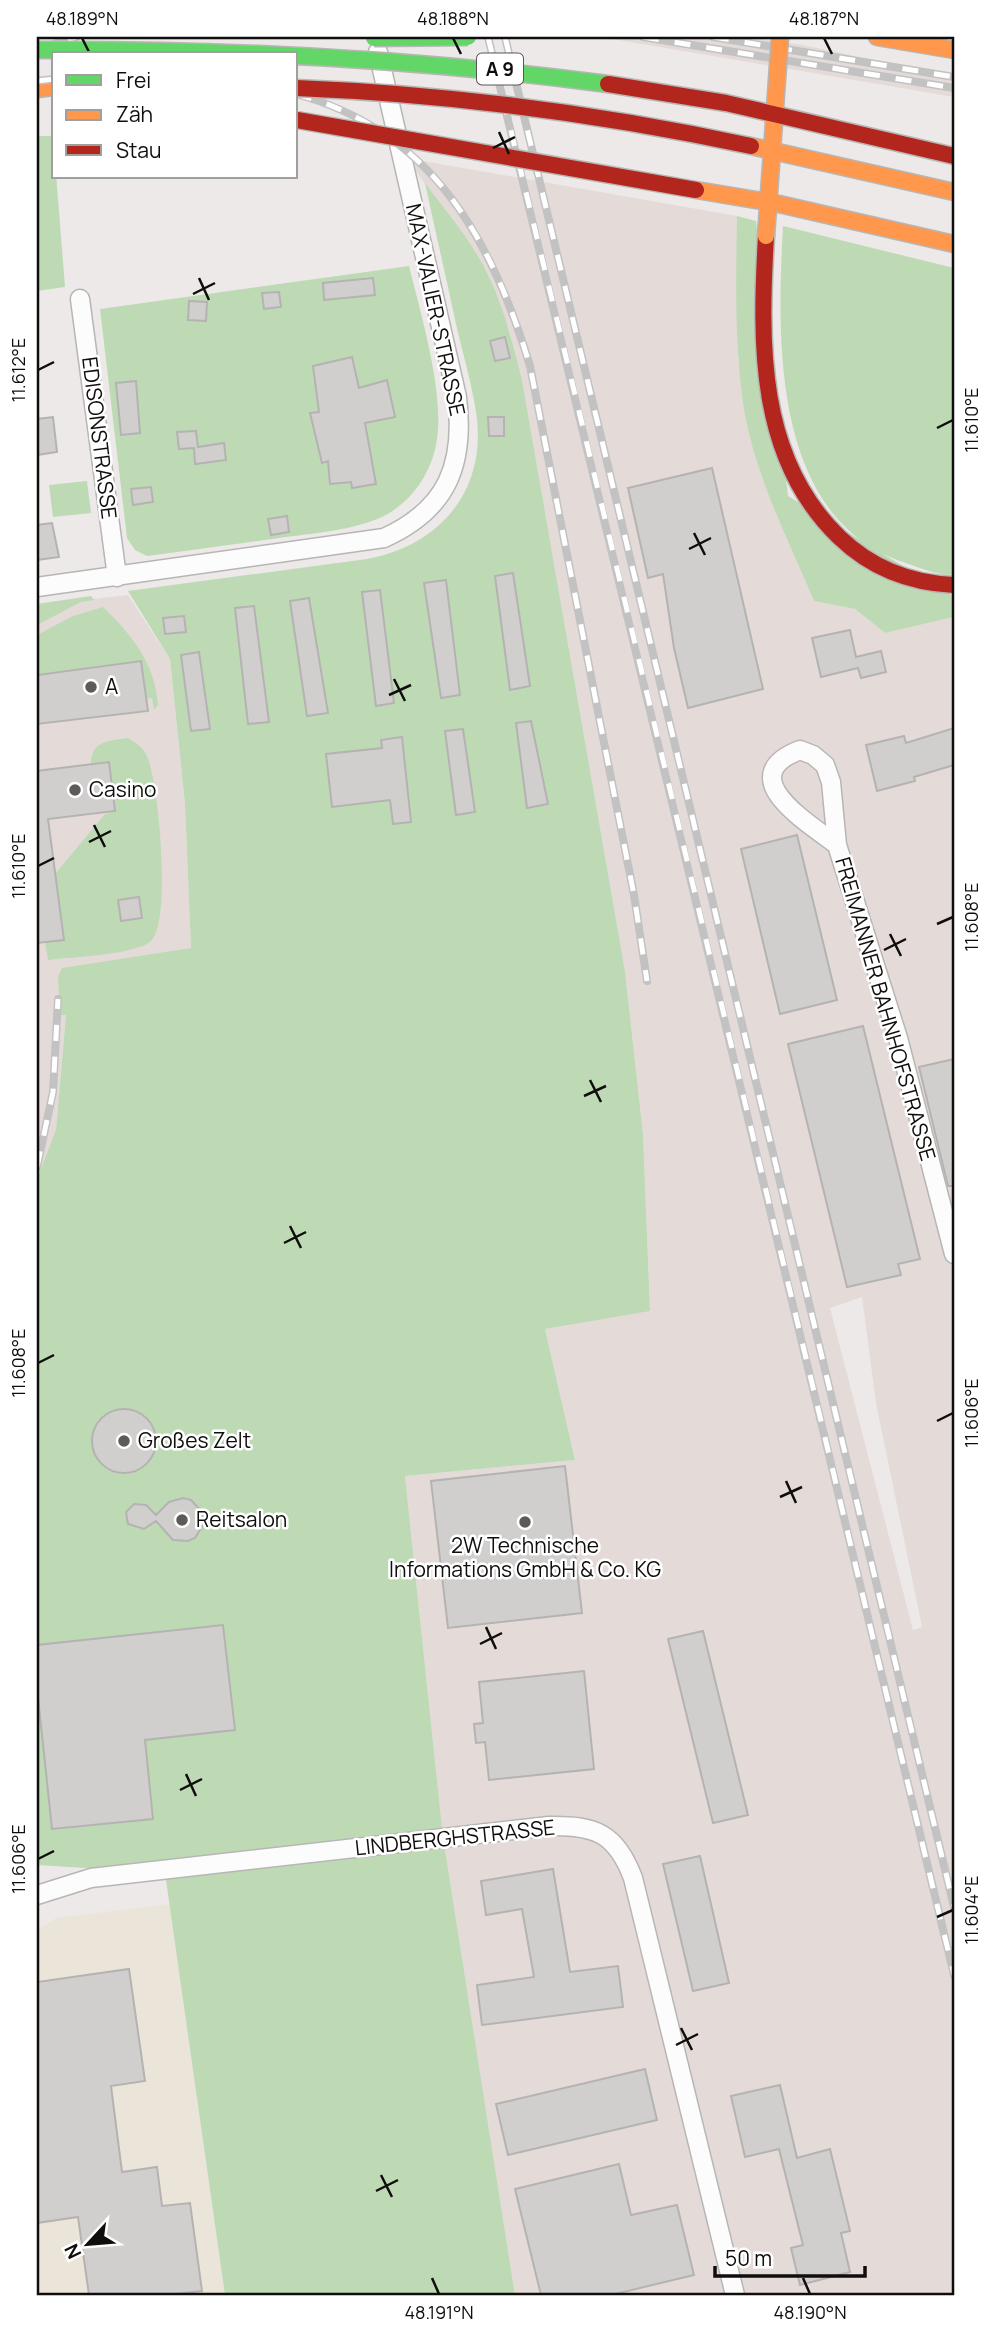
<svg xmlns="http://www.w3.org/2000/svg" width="991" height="2332" viewBox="0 0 991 2332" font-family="Manrope,sans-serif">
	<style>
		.built { fill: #e4dbd8; fill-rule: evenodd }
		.industrial { fill: #ebe4d8 }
		.green { fill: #bedab5 }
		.building { fill: #d1cfce; stroke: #b5b3b2; stroke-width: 2 }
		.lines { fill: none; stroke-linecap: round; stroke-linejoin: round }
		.street-casing { stroke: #b8b6b5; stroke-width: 21 }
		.slow-casing { stroke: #b8b6b5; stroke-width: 19 }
		.jam-casing { stroke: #b8b6b5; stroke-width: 19 }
		.street { stroke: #fcfcfc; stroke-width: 18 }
		.slow { stroke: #ff974d; stroke-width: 16 }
		.jam { stroke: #b3261e; stroke-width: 16 }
		.rail-casing { stroke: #c2c2c2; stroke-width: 8 }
		.rail { stroke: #fff; stroke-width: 5; stroke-dasharray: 16; stroke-linecap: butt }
		.fast-bridge-casing { stroke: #b8b6b5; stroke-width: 19; stroke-linecap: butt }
		.slow-bridge-casing { stroke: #b8b6b5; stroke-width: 19; stroke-linecap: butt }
		.jam-bridge-casing { stroke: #b8b6b5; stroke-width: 19; stroke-linecap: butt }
		.fast-bridge { stroke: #63d668; stroke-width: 16 }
		.slow-bridge { stroke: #ff974d; stroke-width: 16 }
		.jam-bridge { stroke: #b3261e; stroke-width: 16 }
		.ticks { fill: none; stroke: #100e0d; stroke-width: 2.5 }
		.poi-dot { fill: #5d5b5a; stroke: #fff; stroke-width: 2.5 }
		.labels { text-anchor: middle; stroke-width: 5; stroke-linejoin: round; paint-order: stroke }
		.shield { fill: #fff; stroke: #585656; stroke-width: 2 }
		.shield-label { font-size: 19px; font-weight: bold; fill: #100e0d }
		.street-label { font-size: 21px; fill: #100e0d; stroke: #fff }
		.poi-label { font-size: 21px; fill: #100e0d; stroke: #fff; text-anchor: start }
		.neatline { fill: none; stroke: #100e0d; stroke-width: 2.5 }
		.ticks-label { font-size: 18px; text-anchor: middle; fill: #100e0d }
	</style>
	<rect width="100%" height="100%" fill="#ece9e8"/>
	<path class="built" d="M601 37H749L803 45 954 77V97Z
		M406 158 737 216 738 358 746 416 759 467 814 601 855 609 885 633 954 617V2295H515L443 1837 405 1476 575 1460 545 1329 650 1310 643 1134 625 971 522 380 509 329 476 253ZM862 1297 876 1403 922 1627 913 1630 830 1308Z
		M128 595 170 659 185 804 191 948 60 1015H66L56 1131 37 1207V605Z"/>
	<path class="industrial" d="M170 1904 225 2295H37V1930L56 1918Z"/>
	<path class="green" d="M37 136H53L65 287 37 291Z
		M425 183C442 206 461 228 476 253 500 291 511 336 522 380L625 971 643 1134 650 1311 545 1329 575 1460 405 1476 443 1837 515 2295H225L165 1873 37 1865V1179L56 1130 66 1015H60L58 977 62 968 191 948 185 804 170 659 128 591 367 559C438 546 485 493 477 419 473 387 463 355 456 324 446 277 435 230 425 183Z
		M737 216 756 221 788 496 954 597V617L885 633 855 609 814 601C789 541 757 480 745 415 734 349 736 283 737 216Z
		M783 226 954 268V575C936 575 920 568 903 562 771 518 777 338 783 226Z
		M409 266C421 315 446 397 436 445 430 475 411 502 384 516 352 531 314 533 279 538 235 544 191 550 147 556L135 550 127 538 100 309Z
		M87 481 91 513 53 517 49 485Z
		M91 596 94 600 81 602 37 625V604Z
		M103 607C132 635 155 663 158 705L154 710 152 698 146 699 141 661 37 675V635L73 616Z
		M128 738C136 743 143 747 147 756 159 783 171 919 152 940 138 955 70 957 48 960L45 942 63 940 55 874 105 814 115 811 109 763 91 764C91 741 108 741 128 738Z"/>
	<path class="building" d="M373 278 375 295 324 300 323 283Z
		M279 292 281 307 264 309 262 293Z
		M189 301 207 302 206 321 188 320Z
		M505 337 510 358 495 361 490 341Z
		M352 357 359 388 387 380 395 417 365 423 376 484 352 488 351 482 330 484 328 461 322 463 310 413 319 412 313 366Z
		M136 381 140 433 121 435 116 383Z
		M53 417 57 452 37 455V419Z
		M488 417H504V436H489Z
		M196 431 198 447 224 443 226 460 195 464 194 448 179 449 177 432Z
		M712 468 763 689 688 708 674 648 663 574 648 578 628 488Z
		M151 487 153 502 133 505 131 489Z
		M287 516 289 532 271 535 268 519Z
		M52 523 59 557 37 560V525Z
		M513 573 530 686 510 690 495 576Z
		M446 580 460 695 441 698 424 583Z
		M380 590 394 703 376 706 362 592Z
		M309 598 328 713 307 716 290 601Z
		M254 606 269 722 248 724 235 608Z
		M184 616 186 632 165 634 163 618Z
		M850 630 856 657 881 651 886 672 861 678 858 668 821 677 812 638Z
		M199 652 210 729 191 731 181 655Z
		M141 661 148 711 37 724V675Z
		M531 721 548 804 527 808 516 723Z
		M954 728V765L914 777 915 781 877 791 866 745 904 736 906 743Z
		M463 729 475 812 456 815 445 731Z
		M402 737 411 822 393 824 390 800 332 807 326 754 382 748 381 740Z
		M109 762 115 811 48 819 64 940 37 943V771Z
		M797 835 837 1000 780 1014 741 849Z
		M139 897 142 918 121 921 118 900Z
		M863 1026 920 1259 898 1264 901 1275 847 1287 788 1044Z
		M954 1059V1186H948L919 1067Z
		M92 1441a32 32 0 1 1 64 0a32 32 0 1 1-64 0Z
		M565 1466 582 1613 448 1628 431 1481Z
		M183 1498 191 1500 201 1511 203 1525 195 1538 188 1541 173 1540 156 1521 144 1529 128 1524 126 1512 134 1504 146 1505 156 1515 169 1502Z
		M223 1625 235 1730 145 1740 153 1819 52 1829 37 1688V1645Z
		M703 1631 748 1815 713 1823 668 1639Z
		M584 1671 594 1769 489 1780 485 1742 476 1743 474 1724 483 1723 479 1682Z
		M700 1856 729 1983 693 1991 663 1864Z
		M553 1869 570 1972 618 1966 623 2007 482 2025 477 1985 534 1977 522 1909 486 1915 481 1881Z
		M129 1969 145 2081 111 2086 122 2172 157 2167 162 2206 190 2203 202 2291 166 2295H89L78 2217 37 2223V1982Z
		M645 2069 657 2120 508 2155 496 2104Z
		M780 2085 797 2158 830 2149 850 2231 841 2233 850 2272 800 2285 791 2248 803 2245 779 2149 745 2157 731 2096Z
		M619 2164 631 2215 677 2205 694 2275 611 2295H541L515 2189Z"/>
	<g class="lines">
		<g class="street-casing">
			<path id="street" d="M80 299 117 577
				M37 587 384 538C448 509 465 464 457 397L378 52
				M837 845C810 824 730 777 800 750L813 755 825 765 831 782 837 845 898 1038 954 1254
				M37 1895 91 1878 549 1826C595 1825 616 1833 633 1878L735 2295"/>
		</g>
		<g class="slow-casing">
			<path id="slow" d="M877 37 954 50
				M37 89 54 87"/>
		</g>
		<g class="jam-casing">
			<path id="jam" d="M766 236C760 342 757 458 839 537 871 568 910 583 954 585"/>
		</g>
		<use href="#street" class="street"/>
		<use href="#slow" class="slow"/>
		<use href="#jam" class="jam"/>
		<g class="rail-casing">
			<path id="rail" d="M488 37C646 682 798 1329 954 1975
				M505 37 954 1907
				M643 37 954 88
				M713 37 954 77
				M37 49 76 37
				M37 81 54 79
				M296 94C433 131 492 240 530 366L634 895 647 981
				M37 1167 53 1092 58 999"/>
		</g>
		<use href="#rail" class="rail"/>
		<g class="fast-bridge-casing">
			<path id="fast-bridge" d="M374 38 468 37
				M37 50C229 49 418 59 608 84"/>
		</g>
		<g class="slow-bridge-casing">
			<path id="slow-bridge" d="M751 146 954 192
				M696 190 779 204 954 244
				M766 236 780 37"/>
		</g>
		<g class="jam-bridge-casing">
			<path id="jam-bridge" d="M608 84 726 103 954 156
				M296 88C449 94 601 114 751 146
				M297 120 696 190"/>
		</g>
		<use href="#fast-bridge" class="fast-bridge"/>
		<use href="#slow-bridge" class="slow-bridge"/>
		<use href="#jam-bridge" class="jam-bridge"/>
	</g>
	<path class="ticks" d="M82 38 90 54M453 38 461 54M824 38 832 54M499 132 509 154M493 148 515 137M199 278 209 300M193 294 215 283M38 370 54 362M937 428 953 420M694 533 705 555M689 549 711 538M394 679 405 701M389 695 411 685M94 825 105 847M89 842 111 831M38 866 54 858M937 924 953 917M890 934 901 956M884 950 906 939M590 1080 601 1102M584 1096 606 1086M290 1226 301 1248M284 1243 306 1232M38 1363 54 1355M937 1421 953 1413M786 1481 796 1503M780 1497 802 1487M486 1627 496 1649M480 1644 502 1633M186 1774 196 1796M180 1790 202 1779M38 1859 54 1851M937 1917 953 1910M681 2028 692 2050M676 2045 698 2034M381 2175 392 2197M376 2191 398 2180M432 2278 439 2294M803 2278 810 2294"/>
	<g class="poi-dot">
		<circle cx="91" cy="687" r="7"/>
		<circle cx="75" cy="790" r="7"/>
		<circle cx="124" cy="1441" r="7"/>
		<circle cx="182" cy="1520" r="7"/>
		<circle cx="525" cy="1522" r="7"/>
	</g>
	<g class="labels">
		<rect class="shield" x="477" y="53.5" width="46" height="31" rx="5"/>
		<g class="shield-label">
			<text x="500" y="76">A 9</text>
		</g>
		<g class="street-label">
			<text transform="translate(435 310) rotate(78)" y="7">MAX-VALIER-STRASSE</text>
			<text transform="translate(99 438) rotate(83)" y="7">EDISONSTRASSE</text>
			<text transform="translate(885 1009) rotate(74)" y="7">FREIMANNER BAHNHOFSTRASSE</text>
			<text transform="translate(455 1838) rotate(-6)" y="7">LINDBERGHSTRASSE</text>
		</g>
		<g class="poi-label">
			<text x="105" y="694">A</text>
			<text x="89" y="797">Casino</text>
			<text x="138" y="1448">Großes Zelt</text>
			<text x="196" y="1527">Reitsalon</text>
			<text x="525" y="1553" text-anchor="middle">2W Technische<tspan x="525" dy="24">Informations GmbH &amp; Co. KG</tspan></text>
		</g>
	</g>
	<rect width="991" height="2332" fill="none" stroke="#ffffff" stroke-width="77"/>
	<rect x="52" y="52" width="245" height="126" fill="#ffffff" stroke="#9f9f9e" stroke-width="2"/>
	<rect x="66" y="75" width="35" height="10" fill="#63d668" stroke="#9f9f9e" stroke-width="2"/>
	<text x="116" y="88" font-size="21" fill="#100e0d">Frei</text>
	<rect x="66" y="110" width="35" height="10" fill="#ff974d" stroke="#9f9f9e" stroke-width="2"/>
	<text x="116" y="122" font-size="21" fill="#100e0d">Zäh</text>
	<rect x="66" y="145" width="35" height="10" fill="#b3261e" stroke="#9f9f9e" stroke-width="2"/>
	<text x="116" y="158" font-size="21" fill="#100e0d">Stau</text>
	<g transform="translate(88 2244) rotate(244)" stroke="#ffffff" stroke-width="5" paint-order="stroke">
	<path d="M0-5L12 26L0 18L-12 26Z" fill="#100e0d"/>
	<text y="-10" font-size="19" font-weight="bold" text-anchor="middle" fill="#100e0d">N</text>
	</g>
	<path d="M715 2266v10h150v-10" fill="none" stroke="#100e0d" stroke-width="3.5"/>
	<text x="725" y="2266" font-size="21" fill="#100e0d" stroke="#ffffff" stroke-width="5" paint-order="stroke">50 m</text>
	<rect x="38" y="38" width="915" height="2256" class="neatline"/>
	<g class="ticks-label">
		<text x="82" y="25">48.189°N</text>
		<text x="453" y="25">48.188°N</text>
		<text x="824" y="25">48.187°N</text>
		<text transform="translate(19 370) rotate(-90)" y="6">11.612°E</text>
		<text transform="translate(972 420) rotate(-90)" y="6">11.610°E</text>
		<text transform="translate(19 866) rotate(-90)" y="6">11.610°E</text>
		<text transform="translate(972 917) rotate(-90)" y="6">11.608°E</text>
		<text transform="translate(19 1363) rotate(-90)" y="6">11.608°E</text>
		<text transform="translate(972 1413) rotate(-90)" y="6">11.606°E</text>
		<text transform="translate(19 1859) rotate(-90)" y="6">11.606°E</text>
		<text transform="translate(972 1910) rotate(-90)" y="6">11.604°E</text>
		<text x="439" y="2319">48.191°N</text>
		<text x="810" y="2319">48.190°N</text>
	</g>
</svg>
